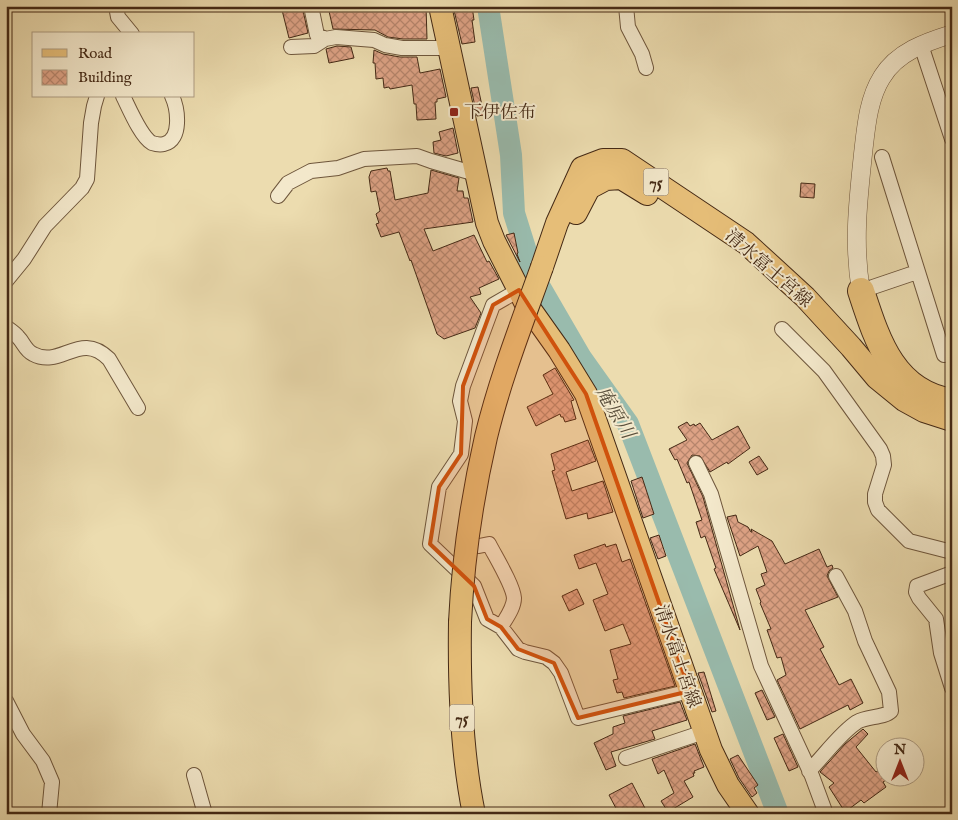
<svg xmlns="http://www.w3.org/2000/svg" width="958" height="820" viewBox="0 0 958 820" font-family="'IM FELL English','Noto Serif JP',serif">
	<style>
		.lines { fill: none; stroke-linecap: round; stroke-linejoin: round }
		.river { stroke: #99bbad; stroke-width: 22 }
		.building { fill: url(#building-cross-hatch); stroke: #442915 }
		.minor-casing { stroke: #6e563c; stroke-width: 16 }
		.tertiary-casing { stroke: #6e563c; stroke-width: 19 }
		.primary-casing { stroke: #442915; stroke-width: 24 }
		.motorway-casing { stroke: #442915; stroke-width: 28 }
		.minor { stroke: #f3e8cb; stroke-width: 14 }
		.tertiary { stroke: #f3e8cb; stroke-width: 18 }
		.primary { stroke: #e6be78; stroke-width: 22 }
		.motorway { stroke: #e6be78; stroke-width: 26 }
		.primary-bridge-casing { stroke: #442915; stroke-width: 24; stroke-linecap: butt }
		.primary-bridge { stroke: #e6be78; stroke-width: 22 }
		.marked { fill: #cf520d; fill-opacity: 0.2; stroke: #cf520d; stroke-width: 4; stroke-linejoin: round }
		.poi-dot { fill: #8f2418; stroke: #f3e8cb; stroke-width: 2 }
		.labels { text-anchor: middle; stroke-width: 4; stroke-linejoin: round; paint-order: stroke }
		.shield { fill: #f3e8cb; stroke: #78624c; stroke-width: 1 }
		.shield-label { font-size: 16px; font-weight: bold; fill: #442915 }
		.poi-label { font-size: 18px; fill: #442915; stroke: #f3e8cb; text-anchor: start }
		.street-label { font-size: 18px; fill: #442915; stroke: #f3e8cb }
		.water-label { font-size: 19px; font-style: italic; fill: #594e3b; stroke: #f3e8cb }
	</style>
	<defs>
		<pattern id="building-cross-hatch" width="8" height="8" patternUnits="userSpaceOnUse" patternTransform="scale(1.25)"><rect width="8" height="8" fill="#dea386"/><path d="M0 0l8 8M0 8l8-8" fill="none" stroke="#b6856c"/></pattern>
	</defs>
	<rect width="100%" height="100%" fill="#ecdcaf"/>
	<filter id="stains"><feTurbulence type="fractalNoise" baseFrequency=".004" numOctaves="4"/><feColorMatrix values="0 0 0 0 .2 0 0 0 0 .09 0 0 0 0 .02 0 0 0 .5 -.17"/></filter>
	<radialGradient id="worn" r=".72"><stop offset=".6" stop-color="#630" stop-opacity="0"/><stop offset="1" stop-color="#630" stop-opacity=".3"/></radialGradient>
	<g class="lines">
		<path class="river" d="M488 6 511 155 514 213 534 277 581 358 628 424 778 814"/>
	</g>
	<path class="building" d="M281 6H302L308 33 289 38Z
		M337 6H426L427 39H403L388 37 375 30 333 29 329 11 337 9Z
		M453 6H472L474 20H472L475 42 462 44Z
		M337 46 351 47 354 58 329 63 326 49Z
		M374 50 383 54 400 57H417L420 73 440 69 446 97 437 99V102H435L436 119 417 120 416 104H414L412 85 390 89 389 87 384 88 383 78 376 79 375 63H373Z
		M478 87 484 115 477 116 471 88Z
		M453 128 458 153 446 156 434 153 433 142 441 140 439 132Z
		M387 168 388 171H390L395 200 428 193 431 170 459 178 457 191H463L464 198H468L473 222 424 229 433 251 474 235 487 262 489 261 499 279 479 288 481 294 470 297 481 313 475 328 444 339 437 334 411 260 410 261 399 232 381 237 376 224 379 223 376 214 380 211 376 191 371 192 369 177 371 171Z
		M801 183 815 184 814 198 800 197Z
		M514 233 518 253 517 254 520 262 506 235Z
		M555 368 574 400 571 401 576 419 565 422 563 417H561L560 414 536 426 527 407 553 394 543 375Z
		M687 422 690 426 694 424 695 426 700 423 712 440 738 426 750 448 728 464 727 462 710 472 700 456 692 455 687 463 703 497 740 630 714 569 716 568 705 536 701 538 696 522 702 520 689 482 687 483 677 459 675 460 669 449 687 440 678 427Z
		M588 440 596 461 566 472 572 491 603 481 613 512 588 519 587 513 566 519 552 471 555 470 551 454Z
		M759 456 768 469 757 475 749 462Z
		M642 477 654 514 643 518 631 481Z
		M736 515 738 522 748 527 751 532H752L751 529 772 541 785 564 819 549 827 567 832 565 833 568 829 571 827 576 838 597 805 610 824 647 820 649 839 685 851 679 863 703 850 710 848 705 800 729 777 680 786 675 781 657 777 658 767 630 771 629 760 603 761 602 756 589 765 585 761 574 767 572 758 546 740 556 727 517Z
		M659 535 666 556 658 559 650 538Z
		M605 544 606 547 616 544 622 562 630 559 675 686 624 698 622 692 617 693 613 680 618 679 610 650 631 644 623 624 605 631 593 600 608 594 596 563 579 569 574 555Z
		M577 589 584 604 569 611 562 596Z
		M704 672 716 711 712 712 698 673Z
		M762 690 775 717 767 720 755 693Z
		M680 702 687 720 652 731 655 739 611 752 616 766 606 770 594 743 613 734V727L625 723 623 716Z
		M863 729 868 734 856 747 876 772 883 768 886 772V778H889L883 782 886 787 864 803 861 800 845 812 829 787 834 783 820 772 845 744Z
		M783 734 798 767 789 771 774 738Z
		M695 744 704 767 694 771 695 773H693L694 776 684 781 693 797 668 812 661 801 674 793 664 770 658 774 652 759Z
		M738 755 758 785 754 788 757 793 752 797 739 778 730 759Z
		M632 783 648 814H619L609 795Z"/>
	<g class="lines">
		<g class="minor-casing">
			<path id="minor" d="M116 6 118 17 132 34
				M311 6 317 35 325 39
				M626 6 628 27 642 54 646 68
				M921 45 952 139
				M291 47 314 46 325 39 336 37 374 40 385 45 402 48H448
				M123 96C129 108 141 137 152 143 155 144 160 145 164 144 182 140 178 109 172 96
				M882 157 944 355 952 353
				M278 196 288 183 311 171 338 168 364 159 417 156 431 161 476 174
				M6 281 24 259 45 226 82 188 87 179 91 123 94 106 97 96
				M519 290 493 305 463 386 460 401 465 421 461 454 439 487 430 544 474 586 487 619 501 627 518 649 525 652 546 657 554 663 561 673 578 718 690 691
				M861 291 917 272
				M6 327C10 330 15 333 18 337 24 343 25 350 33 354 61 369 80 330 109 359L138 408
				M782 329 824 371 880 449 883 456 884 465 875 494V502L878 510 909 541 952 552
				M696 463 711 494 761 666 812 776 826 814
				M479 546 489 544C495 556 513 585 514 598 514 608 506 618 501 627
				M952 573 917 586 916 592 919 598 936 619 941 653 952 688
				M6 701 23 734 43 761 52 782 49 814
				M626 758 704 732
				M809 771C824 756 840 733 857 722 867 716 884 718 891 711L889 692 865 641 855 611 836 576
				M194 775 205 814"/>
		</g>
		<g class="tertiary-casing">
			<path id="tertiary" d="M861 291C853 244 858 201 863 154 866 128 868 99 882 77 897 52 926 42 952 34"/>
		</g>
		<g class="primary-casing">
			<path id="primary" d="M440 6 487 223 494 241 525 302 559 350 586 394 711 750 728 785 748 814
				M576 213 589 188 606 179 621 178 647 194
				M542 267 557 223 582 168 603 160H622L746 243 805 297 851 347 877 378 904 400 924 411 952 420
				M460 622C459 686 461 751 474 814"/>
		</g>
		<g class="motorway-casing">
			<path id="motorway" d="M861 291C877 340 893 393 952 402"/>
		</g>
		<use href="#minor" class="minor"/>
		<use href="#tertiary" class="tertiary"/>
		<use href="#primary" class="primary"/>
		<use href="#motorway" class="motorway"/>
		<g class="primary-bridge-casing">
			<path id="primary-bridge" d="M460 622C463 559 472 498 486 437 500 379 522 323 542 267"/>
		</g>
		<use href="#primary-bridge" class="primary-bridge"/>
	</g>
	<path class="marked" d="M519 290 586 394 690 691 578 718 554 663 518 649 501 627 487 619 474 586 430 544 439 487 461 454 463 386 493 305Z"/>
	<rect class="poi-dot" x="449" y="107" width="10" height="10" rx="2.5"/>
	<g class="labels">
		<g class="shield">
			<rect x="643.5" y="168.5" width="25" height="27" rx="4"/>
			<rect x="449.5" y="704.5" width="25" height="27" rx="4"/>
		</g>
		<g class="shield-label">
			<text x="656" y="188">75</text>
			<text x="462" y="724">75</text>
		</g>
		<g class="poi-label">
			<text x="464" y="118">下伊佐布</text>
		</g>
		<g class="street-label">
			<text transform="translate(769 268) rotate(41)" y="6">清水富士宮線</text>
			<text transform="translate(678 656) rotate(71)" y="6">清水富士宮線</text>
		</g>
		<g class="water-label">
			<text transform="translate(616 412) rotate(59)" y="7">庵原川</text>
		</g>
	</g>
	<rect width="958" height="820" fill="none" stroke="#ecdcaf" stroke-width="25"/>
	<rect x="8" y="8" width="943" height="805" fill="none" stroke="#442915" stroke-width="2.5"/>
	<rect x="12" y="12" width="933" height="795" fill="none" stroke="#442915"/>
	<rect x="32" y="32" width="162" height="65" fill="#f3e8cb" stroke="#ad9c82"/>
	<rect x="42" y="49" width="25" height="8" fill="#e6be78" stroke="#ad9c82"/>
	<text x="78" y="58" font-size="15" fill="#442915">Road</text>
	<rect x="42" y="70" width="25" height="15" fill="url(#building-cross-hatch)" stroke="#ad9c82"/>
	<text x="78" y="82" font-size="15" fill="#442915">Building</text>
	<g transform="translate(900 762)"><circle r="24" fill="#f3e8cb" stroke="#ad9c82"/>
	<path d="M0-4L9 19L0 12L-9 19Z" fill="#8f2418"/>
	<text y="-8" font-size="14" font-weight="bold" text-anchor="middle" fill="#442915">N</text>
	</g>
	<rect width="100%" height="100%" filter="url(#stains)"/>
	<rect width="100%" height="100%" fill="url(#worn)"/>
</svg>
